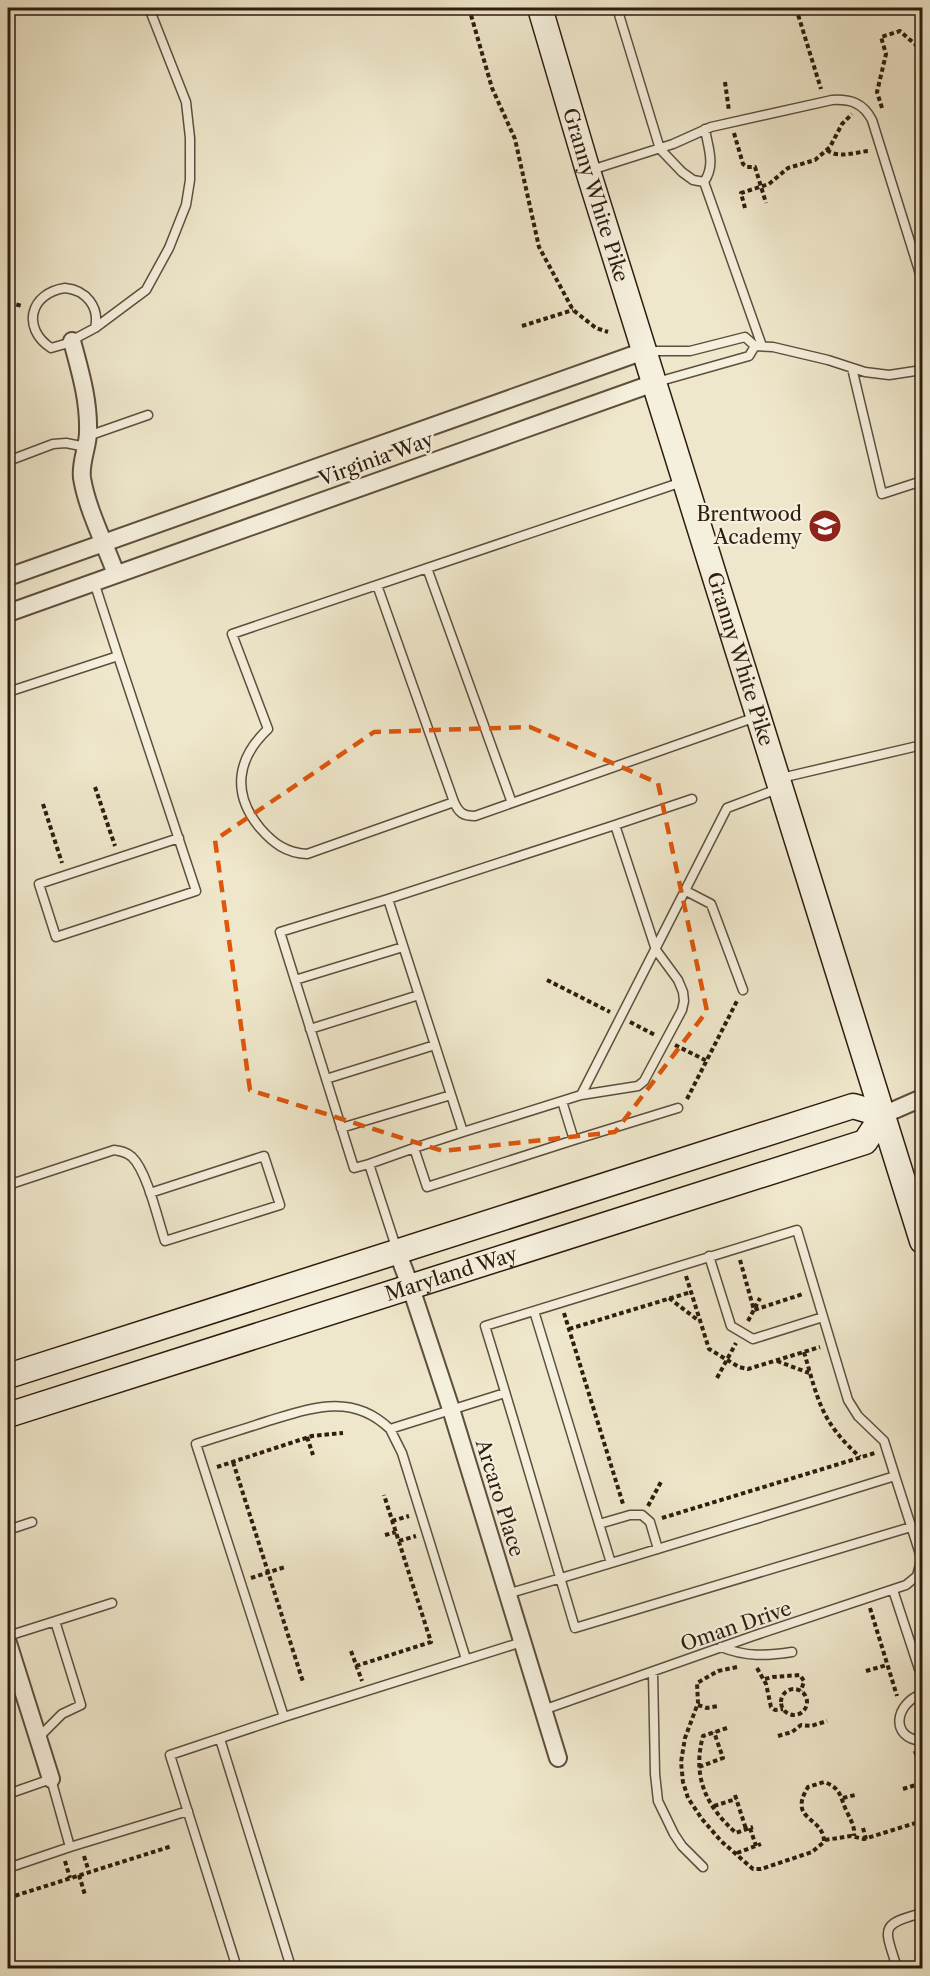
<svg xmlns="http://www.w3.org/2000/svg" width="930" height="1976" viewBox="0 0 930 1976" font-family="'Libre Caslon Text',serif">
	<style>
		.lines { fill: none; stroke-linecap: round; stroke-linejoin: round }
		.lane-casing { stroke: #5e4f3e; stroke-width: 11 }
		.street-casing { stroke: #5e4f3e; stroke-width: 20 }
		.secondary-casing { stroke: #2e1c0f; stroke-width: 27 }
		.path { stroke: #2e1c0f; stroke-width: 4; stroke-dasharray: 4.5 3; stroke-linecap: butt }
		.lane { stroke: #f5efdd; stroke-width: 8 }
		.street { stroke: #f5efdd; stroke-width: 16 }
		.secondary { stroke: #f5efdd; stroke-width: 24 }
		.marked { fill: none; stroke: #df560c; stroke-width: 4.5; stroke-dasharray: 12 8; stroke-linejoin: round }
		.labels { text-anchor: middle; stroke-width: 4.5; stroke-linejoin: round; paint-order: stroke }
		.street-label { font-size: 20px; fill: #2e1c0f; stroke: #f5efdd }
		.poi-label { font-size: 20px; fill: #2e1c0f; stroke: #f5efdd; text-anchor: end }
	</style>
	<rect width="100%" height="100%" fill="#efe7cb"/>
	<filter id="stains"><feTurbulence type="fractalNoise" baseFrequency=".00333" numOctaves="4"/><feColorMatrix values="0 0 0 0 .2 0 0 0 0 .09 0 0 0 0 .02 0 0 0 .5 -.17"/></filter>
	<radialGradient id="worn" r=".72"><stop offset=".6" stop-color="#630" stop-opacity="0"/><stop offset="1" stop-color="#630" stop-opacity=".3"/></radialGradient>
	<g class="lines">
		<g class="lane-casing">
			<path id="lane" d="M617 8 660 149 682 172 693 180 704 182
				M588 171 673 144 711 127 832 100C851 99 863 103 872 120L922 280
				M704 182 762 346
				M704 182C716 165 708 148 705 129
				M65 288C86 290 100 307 95 328L65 344 51 348C21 328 30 293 65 288Z
				M95 328 146 290 169 248 186 205 190 180V138L186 102 149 8
				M647 351H690L745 337 755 346 773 347 828 360 865 372 889 375 922 370
				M852 368 882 494 922 481
				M657 382 749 356 755 346
				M88 436 148 415
				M8 461 53 444 66 443 86 447
				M682 482 232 634 268 729C237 758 231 793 260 828 273 843 286 853 307 854L454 802C459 813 463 816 475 816L756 717
				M427 568 512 803
				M377 585 454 802
				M118 656 196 891 56 937 39 884 179 838
				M8 692 118 656 94 582
				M781 778 922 745
				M615 825 692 799
				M686 891 711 904 743 990
				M295 980 403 947
				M310 1029 419 995
				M326 1079 435 1045
				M581 1095 727 808 780 788
				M341 1128 451 1095
				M574 1140 678 1108
				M414 1148 463 1132 388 899 615 825 656 950 678 980 683 992 684 1001 682 1010 644 1081 638 1086 581 1095 463 1132
				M369 1164 354 1168 280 932 388 899
				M8 1185 114 1150C121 1151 127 1152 132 1157 147 1171 158 1220 165 1241L280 1205 264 1156 150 1193
				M397 1250 369 1164 414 1148 427 1187 574 1140 562 1101
				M709 1256 731 1326 753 1339 823 1317
				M534 1311 611 1563
				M390 1429 402 1453 466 1659
				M895 1476 921 1557
				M599 1524 630 1515H642L650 1522 658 1549
				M8 1530 32 1522
				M893 1590 922 1678
				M507 1594C637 1556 766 1516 895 1476L884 1441 858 1416 848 1400 797 1230 485 1326C516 1426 545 1527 575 1628L911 1527
				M8 1636 112 1603
				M721 1647C746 1657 766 1656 792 1652
				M653 1672 655 1774 658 1801 674 1834 682 1846 703 1867
				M922 1694C895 1703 889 1738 922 1741
				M543 1710 753 1636 906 1585 917 1576 922 1557
				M284 1717 522 1642
				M38 1738 62 1714 81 1705 55 1621
				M220 1739 290 1964 287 1968
				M8 1794 51 1779 70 1847 188 1811
				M8 1868 70 1847
				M237 1968 170 1755 284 1717 196 1444C220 1436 244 1429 268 1421 311 1408 352 1392 390 1429L505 1393
				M897 1968C885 1928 878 1925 922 1913"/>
		</g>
		<g class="street-casing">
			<path id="street" d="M72 341C80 371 89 400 88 432 88 447 80 462 82 478 87 509 105 544 116 574
				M8 577 644 351
				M8 613 654 383
				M883 1115 922 1098
				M397 1251 411 1288 451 1409 558 1758
				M8 1643 51 1779"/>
		</g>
		<g class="secondary-casing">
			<g id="secondary">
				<path id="s1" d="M540 8 588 171 922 1241"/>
				<path d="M8 1376 853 1106 883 1115"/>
				<path id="s2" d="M8 1415 865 1142 883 1115"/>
			</g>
		</g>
		<path class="path" d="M469 8 492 88 515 139 539 247 573 310 596 328 608 332
			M796 8 821 89
			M630 13 649 8
			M725 82 729 111
			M882 108 877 92 886 54 881 37 900 31 917 46 922 39
			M734 133 743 164 747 167H755L766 203
			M827 150C838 159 855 152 869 151
			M745 208 741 193 769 184 788 168 815 160 830 147 842 124 852 114
			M8 294 11 303 22 306
			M522 326 573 310
			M95 787 115 846
			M43 804 62 863
			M547 980 610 1012
			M630 1022 655 1035
			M675 1045 707 1061
			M687 1099 738 999
			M740 1260 754 1310 803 1294
			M686 1276 709 1349 739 1367 748 1369 820 1347
			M669 1298 699 1321
			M564 1313 623 1504
			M748 1321 760 1298
			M569 1329 691 1292
			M804 1352C818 1400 821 1422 860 1457
			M777 1361 809 1373
			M717 1378 736 1343
			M307 1437 313 1455
			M233 1462 303 1682
			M217 1467 312 1436 343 1433
			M648 1506 662 1480
			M662 1518 875 1453
			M392 1521 409 1516
			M385 1535 396 1532
			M399 1541 416 1536
			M251 1578 285 1567
			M870 1608 897 1696
			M351 1651 362 1681
			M356 1666 431 1642 384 1495
			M737 1667 718 1671 697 1683 698 1703 685 1738 681 1762 683 1782 688 1798 702 1819 721 1841 753 1869H761L812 1852 824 1842C824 1816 787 1821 808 1787L824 1782C842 1788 840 1798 847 1812 851 1821 855 1826 854 1836
			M757 1668 766 1684 771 1707 775 1710 783 1709
			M866 1671 887 1665
			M765 1679 773 1677 800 1675 804 1681 801 1691
			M781 1702a13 13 0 1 1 26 0a13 13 0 1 1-26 0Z
			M698 1705 707 1708 718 1706
			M727 1728 703 1736C692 1777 706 1806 736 1833L753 1827
			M778 1736 792 1732 801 1725 811 1726 827 1721
			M915 1751 922 1774
			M699 1767 723 1758 714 1732
			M903 1789 922 1783
			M735 1795 746 1829
			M843 1798 855 1795
			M714 1806 736 1799
			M750 1828 756 1846
			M863 1828 866 1839
			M825 1840 851 1836 864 1839 922 1821
			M737 1853 761 1844
			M84 1856 89 1872
			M65 1861 70 1878
			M79 1875 85 1895
			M8 1898 172 1846"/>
		<use href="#lane" class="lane"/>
		<use href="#street" class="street"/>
		<use href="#secondary" class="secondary"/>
	</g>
	<path class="marked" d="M530 727 658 783 707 1011 615 1132 443 1151 250 1090 215 840 374 732Z"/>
	<defs>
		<g id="school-disc" transform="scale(1.725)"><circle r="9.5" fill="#8f2418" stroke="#f5efdd"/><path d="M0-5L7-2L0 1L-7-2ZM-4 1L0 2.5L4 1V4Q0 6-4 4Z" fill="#fff"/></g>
	</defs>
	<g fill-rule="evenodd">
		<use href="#school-disc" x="825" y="526"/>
	</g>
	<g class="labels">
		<g class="street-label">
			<text dy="7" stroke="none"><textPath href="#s1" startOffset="195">Granny White Pike</textPath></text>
			<text transform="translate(376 459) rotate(-20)" y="7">Virginia Way</text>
			<text dy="7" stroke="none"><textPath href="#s1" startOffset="681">Granny White Pike</textPath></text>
			<text dy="7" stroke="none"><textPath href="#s2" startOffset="465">Maryland Way</textPath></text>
			<text transform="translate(500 1498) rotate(73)" y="7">Arcaro Place</text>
			<text transform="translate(736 1626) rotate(-19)" y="7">Oman Drive</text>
		</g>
		<g class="poi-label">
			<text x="802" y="521">Brentwood<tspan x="802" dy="23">Academy</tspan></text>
		</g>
	</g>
	<rect width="930" height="1976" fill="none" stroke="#efe7cb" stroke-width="30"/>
	<rect x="9" y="9" width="912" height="1958" fill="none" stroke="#2e1c0f" stroke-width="3"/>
	<rect x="15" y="15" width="900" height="1946" fill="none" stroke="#2e1c0f" stroke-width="1.5"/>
	<rect width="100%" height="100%" filter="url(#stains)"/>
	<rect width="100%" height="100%" fill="url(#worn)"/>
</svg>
